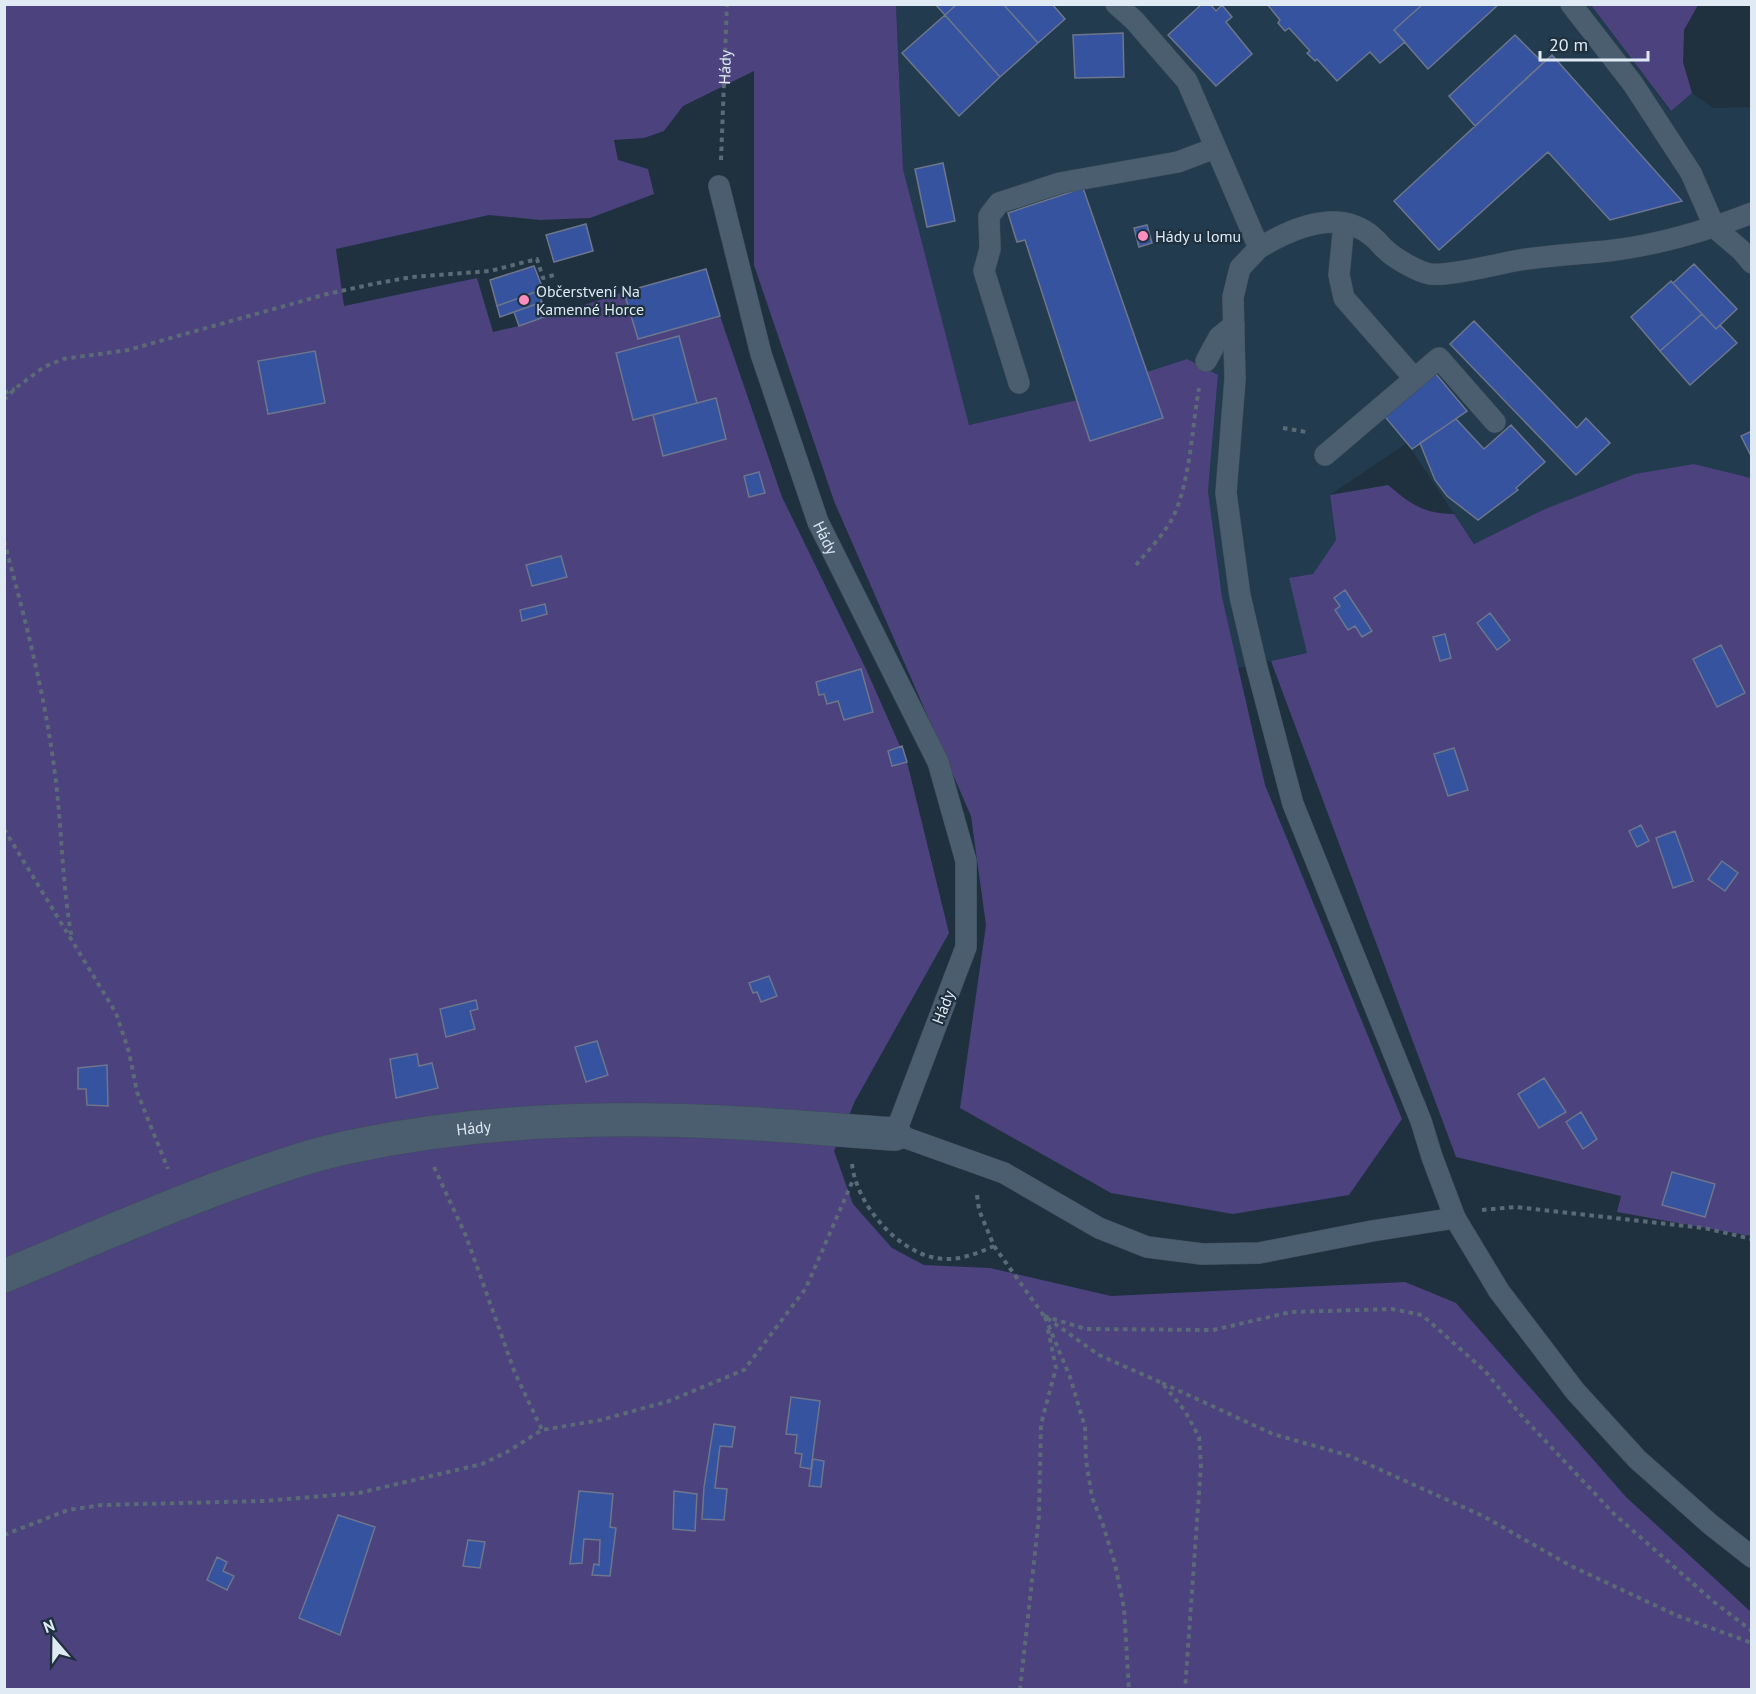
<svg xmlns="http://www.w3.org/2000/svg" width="1756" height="1694" viewBox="0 0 1756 1694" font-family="'PT Sans',sans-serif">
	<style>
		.built { fill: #233b4e }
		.green { fill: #4b427e }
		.building { fill: #36539f; stroke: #6d768c; stroke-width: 1.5 }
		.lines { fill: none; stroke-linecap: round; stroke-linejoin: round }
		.lane-casing { stroke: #3f4f5c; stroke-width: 22 }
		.street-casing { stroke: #3f4f5c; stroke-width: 34 }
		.path { stroke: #5a6a76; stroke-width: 4; stroke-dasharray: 4.5 4.5; stroke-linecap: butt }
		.lane { stroke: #4b5e6f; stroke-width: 21 }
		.street { stroke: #4b5e6f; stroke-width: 33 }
		.poi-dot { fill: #fe8ebe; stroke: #1f313f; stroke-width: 2 }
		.labels { text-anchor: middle; stroke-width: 4.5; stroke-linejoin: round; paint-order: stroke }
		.street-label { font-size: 16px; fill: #dfeaf4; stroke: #1f313f }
		.poi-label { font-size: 16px; fill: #dfeaf4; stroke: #1f313f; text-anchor: start }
	</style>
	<rect width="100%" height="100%" fill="#1f313f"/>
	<path class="built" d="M896 5H1591L1670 111 1692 93 1714 108 1751 107V478L1694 464 1545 509 1474 544 1407 443 1330 495 1336 540 1313 574 1307 653 1238 668 1222 597 1208 491 1218 375 1163 418 1090 441 1077 400 969 425 903 169Z"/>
	<path class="green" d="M5 5H896L903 169 969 425 1077 400 1091 441 1162 418 1147 372 1187 359 1218 375 1208 491 1222 597 1265 785 1402 1119 1349 1195 1233 1214 1111 1193 960 1108 986 925 971 816 834 501 754 265V71L683 106 664 131 644 138 614 140 618 160 648 169 654 194 590 218 540 220 489 215 336 249 344 306 477 278 493 332 519 326 624 292 706 269 720 316 782 497 866 669 907 762 949 933 855 1101 834 1151 853 1204 892 1248 924 1265 990 1268 1111 1296 1405 1282 1456 1303 1626 1497 1751 1612V1689L5 1690Z
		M1591 5H1698L1684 30 1683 62 1692 93 1671 111Z
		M1694 464 1751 478V1236L1617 1212 1621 1196 1456 1157 1271 661 1307 653 1289 578 1313 574 1336 540 1330 495 1388 485C1412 505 1422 513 1454 514L1474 544 1545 509 1635 474Z"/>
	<path class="building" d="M935 4H957L945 15Z
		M957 4H1003L1038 43 1000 77 945 15Z
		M1003 4H1052L1065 19 1038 43Z
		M1202 4H1210L1216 11 1222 5 1232 17 1226 22 1252 54 1216 86 1168 35Z
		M1267 4H1423L1394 30 1405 42 1380 63 1370 52 1337 81 1317 59 1315 61 1307 53 1310 51 1289 28 1285 31 1278 23 1280 20Z
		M1423 4H1499L1428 69 1394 30Z
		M945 15 1000 77 959 116 902 53Z
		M1123 33 1124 77 1075 78 1073 35Z
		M1515 35 1543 63 1475 126 1449 96Z
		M1552 55 1682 201 1610 220 1548 152 1439 250 1394 201Z
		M943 163 955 221 927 227 915 169Z
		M1083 188 1163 418 1090 441 1025 240 1017 242 1008 213Z
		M586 224 593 251 554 262 546 235Z
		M1147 225 1152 243 1139 247 1134 228Z
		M1694 264 1737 309 1716 329 1673 283Z
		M534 266 543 289 497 306 490 280Z
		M706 269 720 316 638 339 624 292Z
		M1671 281 1702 314 1660 351 1631 317Z
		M538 291 542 302 500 317 497 306Z
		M542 302 547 316 519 326 514 312Z
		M1702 314 1716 329 1720 325 1737 343 1690 385 1660 351Z
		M1474 321 1577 428 1586 418 1610 443 1576 475 1450 344Z
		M679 336 697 403 633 420 616 353Z
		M315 351 325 403 268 414 258 361Z
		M1435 373 1467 411 1412 449 1381 412Z
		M716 398 726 439 663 456 653 415Z
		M1456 419 1484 449 1511 425 1545 462 1516 488 1518 490 1478 520 1447 496 1435 480 1420 443Z
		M1752 431V458L1741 436Z
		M759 472 765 493 749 497 744 476Z
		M561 556 567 577 532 586 526 565Z
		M1345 590 1372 631 1362 637 1355 626 1348 630 1335 610 1340 606 1334 598Z
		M545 604 547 614 522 621 520 610Z
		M1490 613 1510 640 1497 650 1477 623Z
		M1445 634 1451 658 1440 661 1433 637Z
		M1721 645 1745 693 1717 707 1693 659Z
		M861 669 873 712 844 720 838 701 827 704 824 694 819 695 816 682Z
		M902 746 907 762 892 766 888 751Z
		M1454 748 1468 790 1448 796 1434 754Z
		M1641 825 1649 841 1637 847 1629 831Z
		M1675 831 1693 881 1673 888 1656 838Z
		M1722 861 1738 873 1725 891 1708 879Z
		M769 976 777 996 761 1002 757 992 753 993 749 983Z
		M476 1000 478 1009 470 1011 475 1029 446 1037 440 1009Z
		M597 1041 608 1075 586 1082 575 1047Z
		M417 1054 419 1066 432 1063 438 1088 396 1098 390 1059Z
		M107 1065 108 1106 87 1105 86 1089H78V1068Z
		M1544 1078 1566 1112 1539 1128 1518 1094Z
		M1581 1112 1597 1139 1583 1149 1566 1122Z
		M1672 1172 1715 1184 1705 1217 1662 1205Z
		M791 1397 820 1401 811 1469 800 1467 802 1454 795 1453 797 1435 786 1434Z
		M714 1424 735 1427 732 1447 720 1446 715 1488 727 1489 724 1520 702 1519 704 1487Z
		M813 1459 824 1461 821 1487 809 1486Z
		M579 1491 613 1494 610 1527 616 1528 610 1576 592 1575 594 1564 599 1565 600 1540 584 1539 582 1563 570 1564Z
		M674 1491 697 1494 695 1531 673 1529Z
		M338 1515 375 1527 340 1635 299 1618Z
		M468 1540 485 1542 480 1568 463 1566Z
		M217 1557 227 1562 223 1571 234 1576 227 1590 207 1580Z"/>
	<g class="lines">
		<g class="lane-casing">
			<g id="lane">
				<path d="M1116 4 1134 20 1187 81 1259 248 1240 268 1233 297 1235 379 1226 493 1240 596 1256 664 1293 804 1421 1121 1432 1157 1455 1218"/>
				<path d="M1571 4 1633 84 1691 173 1715 228 1741 250 1752 263"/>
				<path id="s2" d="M719 186 761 354 818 522 938 762 966 861V947L895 1134 1004 1173 1099 1228 1147 1247 1202 1254 1259 1253 1372 1231 1455 1218 1499 1291 1575 1391 1637 1459 1710 1524 1752 1557"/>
				<path d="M1344 223 1339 275 1344 298 1414 378"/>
				<path d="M1259 248C1292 228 1339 207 1373 237 1378 241 1381 246 1386 250 1394 258 1418 272 1430 274 1452 276 1496 264 1520 260 1552 255 1583 254 1615 250 1662 244 1708 230 1752 213"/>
				<path d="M1206 361 1219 337 1234 325"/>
				<path d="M1019 383 984 271 990 249 989 216 999 203 1060 183 1178 162 1215 148"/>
				<path d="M1325 455 1439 358 1495 422"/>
			</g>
		</g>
		<g class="street-casing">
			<g id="street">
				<path id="s3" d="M4 1276C81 1244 157 1210 235 1182 274 1168 313 1154 354 1146 476 1120 614 1116 739 1123 791 1125 843 1131 895 1134"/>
			</g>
		</g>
		<g class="path">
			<path id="s1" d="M721 160 727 4"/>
			<path d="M4 393 15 389"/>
			<path d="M4 400 17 387 44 367 63 359 128 350 327 294 373 284 412 277 490 271 537 259 543 278 558 274"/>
			<path d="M1283 428 1306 432"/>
			<path d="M4 541C25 618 45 695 55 774 62 829 62 885 72 939"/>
			<path d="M1136 565C1150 548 1169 530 1177 508 1191 470 1192 428 1199 388"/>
			<path d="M4 829 116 1013 129 1052 137 1092 168 1169"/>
			<path d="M852 1164C856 1203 896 1251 936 1258 956 1262 976 1254 994 1246"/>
			<path d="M434 1167 466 1236 515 1373 542 1430"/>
			<path d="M977 1195 979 1210 994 1246 1044 1316 1099 1355 1162 1383 1185 1411 1199 1437 1201 1465 1185 1690"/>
			<path d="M1482 1210 1515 1207 1704 1228 1752 1239"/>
			<path d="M1044 1316 1086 1329 1213 1330 1291 1312 1392 1309 1422 1315 1485 1371 1520 1414 1614 1514 1714 1602 1752 1631"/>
			<path d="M1045 1317 1070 1377 1085 1427 1086 1460 1092 1497 1103 1525 1115 1564 1124 1608 1129 1690"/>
			<path d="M1162 1383 1273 1434 1350 1456 1483 1516 1571 1566 1678 1616 1752 1643"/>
			<path d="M4 1535 68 1510 102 1505 263 1501 359 1493 482 1464 507 1452 542 1430 601 1420 669 1401 744 1370 806 1288 853 1180"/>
			<path d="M1020 1690 1039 1516 1041 1424 1056 1368 1047 1325"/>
		</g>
		<use href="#lane" class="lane"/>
		<use href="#street" class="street"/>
	</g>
	<g class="poi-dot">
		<circle cx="1143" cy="236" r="6"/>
		<circle cx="524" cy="300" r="6"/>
	</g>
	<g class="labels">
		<g class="street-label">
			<text dy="6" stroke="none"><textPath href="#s1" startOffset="93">Hády</textPath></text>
			<text dy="6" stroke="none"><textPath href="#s2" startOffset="368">Hády</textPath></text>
			<text transform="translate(943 1007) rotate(-69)" y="6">Hády</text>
			<text dy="6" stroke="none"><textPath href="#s3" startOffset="495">Hády</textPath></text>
		</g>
		<g class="poi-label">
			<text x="1155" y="242">Hády u lomu</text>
			<text x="536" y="297">Občerstvení Na<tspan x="536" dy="18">Kamenné Horce</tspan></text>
		</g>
	</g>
	<rect width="1756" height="1694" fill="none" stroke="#dfeaf4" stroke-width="12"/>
	<g transform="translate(54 1640) rotate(340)" stroke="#1f313f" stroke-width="4.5" paint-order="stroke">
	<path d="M0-4.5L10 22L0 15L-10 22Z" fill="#dfeaf4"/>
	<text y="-9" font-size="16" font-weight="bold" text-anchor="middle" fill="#dfeaf4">N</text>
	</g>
	<path d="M1540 51v9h108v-9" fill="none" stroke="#dfeaf4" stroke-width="3"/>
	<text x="1549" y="51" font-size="18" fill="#dfeaf4" stroke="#1f313f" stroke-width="4.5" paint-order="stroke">20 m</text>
</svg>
